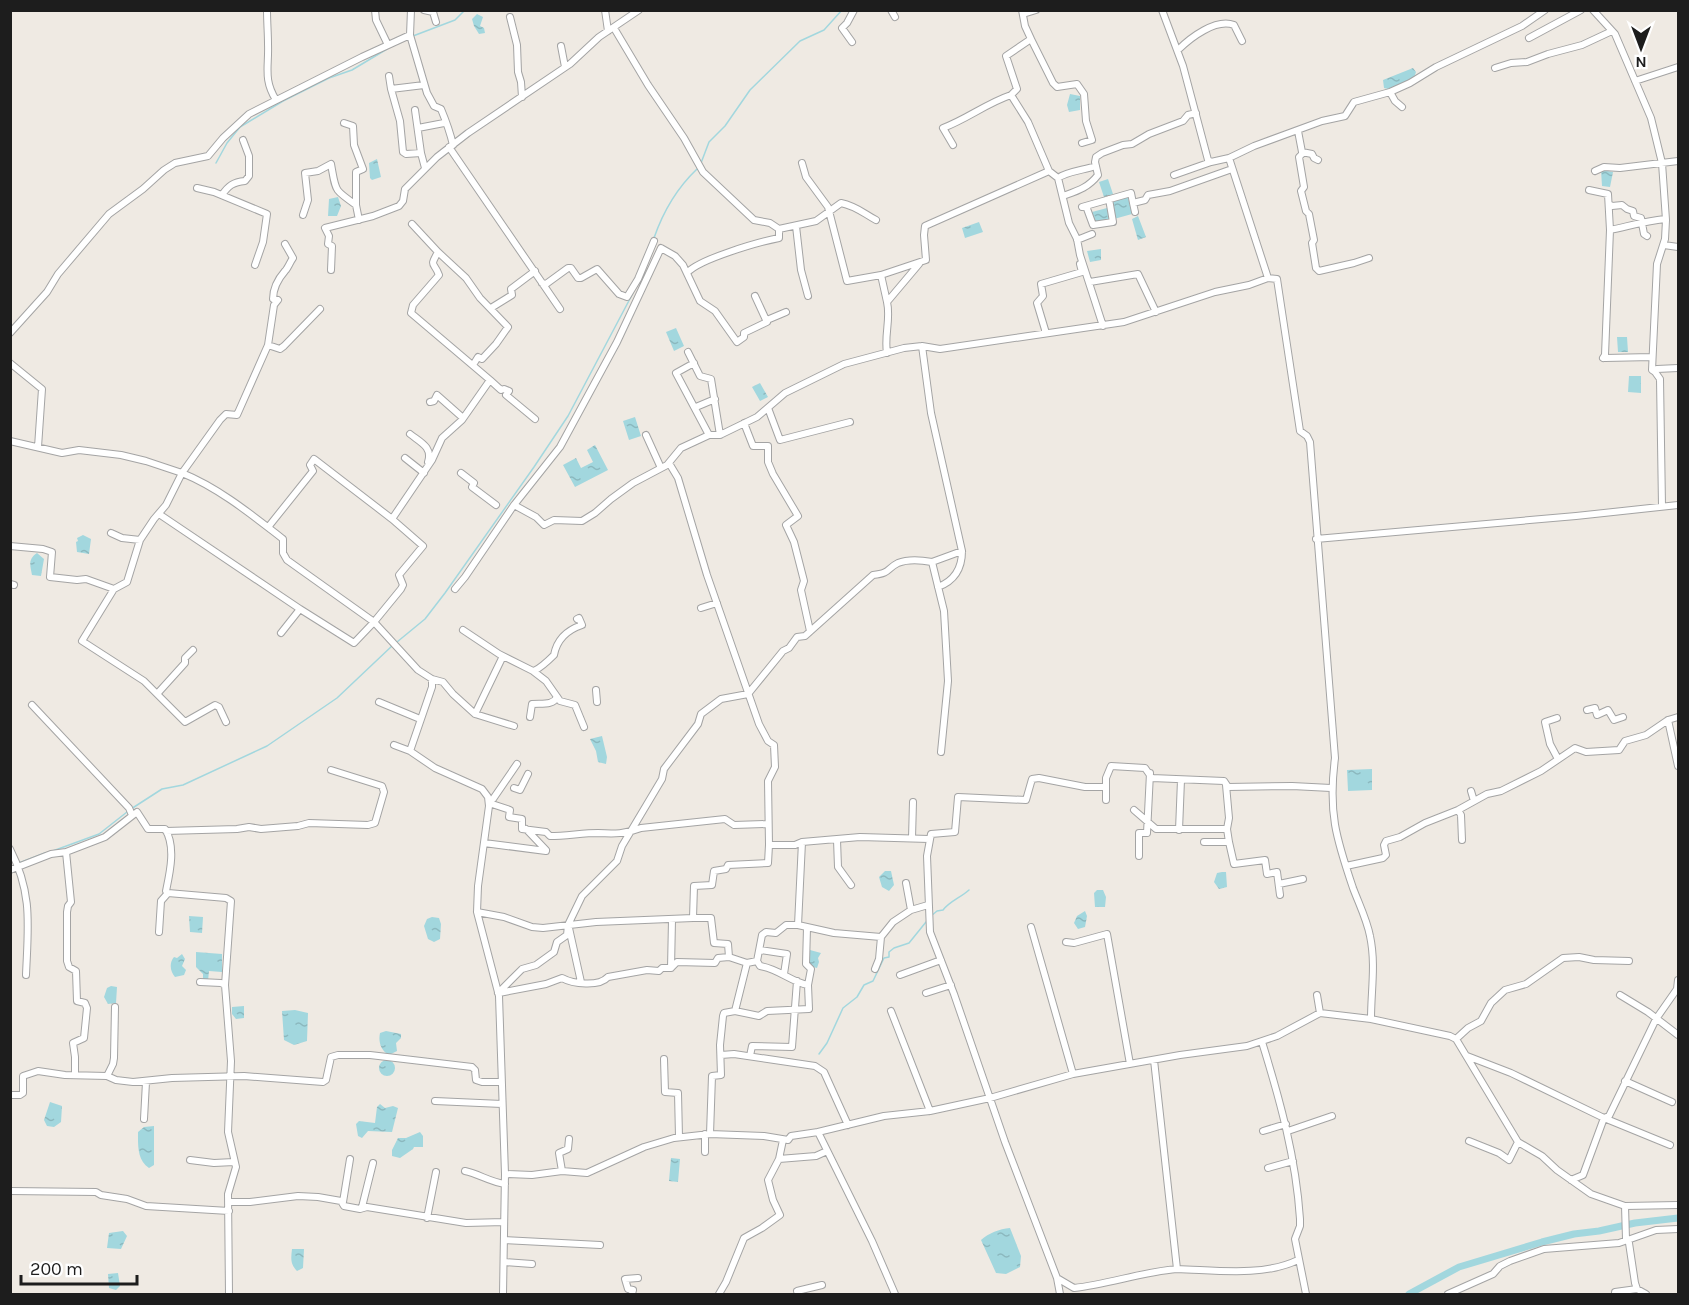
<svg xmlns="http://www.w3.org/2000/svg" width="1689" height="1305" viewBox="0 0 1689 1305" font-family="Karla,sans-serif">
	<style>
		.water { fill: url(#water-ripples) }
		.lines { fill: none; stroke-linecap: round; stroke-linejoin: round }
		.stream { stroke: #a2d7de; stroke-width: 1.5 }
		.river { stroke: #a2d7de; stroke-width: 7 }
		.minor-casing { stroke: #a4a4a4; stroke-width: 8 }
		.minor { stroke: #fff; stroke-width: 6 }
	</style>
	<defs>
		<pattern id="water-ripples" width="26" height="14" patternUnits="userSpaceOnUse" patternTransform="scale(1.5)"><rect width="26" height="14" fill="#a2d7de"/><path d="M2 4q2-2 4 0t4 0M15 11q2-2 4 0t4 0" fill="none" stroke="#8bb8be"/></pattern>
	</defs>
	<rect width="100%" height="100%" fill="#efeae3"/>
	<path class="water" d="M477 14 483 17 480 26 484 28 485 33 479 34 474 26 472 19Z
		M1413 68 1416 72 1414 78 1388 89 1384 88 1383 80Z
		M1070 94 1080 96V110L1069 112 1067 105Z
		M377 159 381 177 372 180 370 178 369 163Z
		M1601 170 1613 172 1610 187 1602 186Z
		M1108 179 1113 194 1104 197 1099 182Z
		M338 197 341 206 337 216H328L329 199Z
		M1128 197 1132 214 1114 219 1112 202Z
		M1107 208 1110 219 1095 223 1092 212Z
		M1138 216 1146 237 1138 240 1132 219Z
		M979 222 983 232 965 238 962 228Z
		M1101 249V260L1090 262 1087 251Z
		M676 328 684 346 674 351 666 332Z
		M1617 337H1627L1628 352H1618Z
		M1629 376H1641V393L1628 392Z
		M760 383 768 397 760 401 752 387Z
		M635 417 641 436 629 440 623 421Z
		M595 445 608 470 575 487 563 465 576 458 581 468 593 462 587 450Z
		M83 535 91 539 89 554 77 552 76 542 78 541 77 538Z
		M37 553 44 559 41 576 32 575C30 565 28 559 37 553Z
		M602 736 607 757 606 764 598 762 596 751 590 739Z
		M1372 769V790L1348 791 1347 770Z
		M885 871H891L894 885 889 891 882 887 879 877Z
		M1222 872H1226L1227 887 1219 889 1214 882 1217 873Z
		M1097 890H1103L1106 897 1105 907H1095L1094 893Z
		M1085 911 1087 916 1085 927 1078 929 1074 923 1077 916Z
		M189 916 203 917 202 933 190 932Z
		M432 917 439 918 441 924 440 939 434 942 428 939 424 926 427 919Z
		M810 950 821 953 818 958 819 962 817 968 810 966Z
		M196 952 222 954V972L209 971 208 981 203 980V974L196 967Z
		M182 954 185 959 182 966 186 970 184 975 175 977C170 971 169 963 174 957L177 958Z
		M111 986 117 987 116 1003 108 1004 104 997 107 988Z
		M244 1006V1018L236 1019 232 1014V1007Z
		M295 1010 308 1013 307 1041 294 1045 284 1040 282 1011Z
		M386 1031 401 1034V1038L396 1043 397 1051 389 1055C381 1051 378 1042 380 1033Z
		M379 1068a8 8 0 1 1 16 0a8 8 0 1 1-16 0Z
		M50 1102 62 1106 61 1122 54 1127 47 1126 44 1120Z
		M380 1104 385 1108 393 1106 398 1108 392 1132 368 1131 362 1138 358 1136 356 1124 359 1121 375 1123 377 1107Z
		M154 1126V1165L149 1168C137 1160 138 1145 138 1132L144 1127Z
		M420 1132 423 1136V1147H414L413 1149 400 1158 392 1156V1150L398 1138H406Z
		M671 1158 680 1159 678 1182 669 1181Z
		M1010 1228 1021 1256 1020 1267 1006 1274 996 1273 981 1240C989 1233 999 1229 1010 1228Z
		M123 1231 127 1236 121 1249 107 1248 109 1233Z
		M292 1249H304L303 1268 297 1271C290 1264 291 1258 292 1249Z
		M118 1273 120 1286 116 1290 109 1288 108 1274Z"/>
	<g class="lines">
		<path class="stream" d="M413 36 455 20 465 10
			M216 163 227 143 240 127 283 101 329 78 352 70 387 49
			M701 163 709 142 725 126 750 90 800 41 824 30 842 10
			M654 238C663 212 677 188 697 169
			M397 642 425 619 445 593 534 467 568 416 633 293
			M131 809 162 789 183 785 267 746 337 698 393 645
			M50 852 99 834 127 812
			M19 863 45 853
			M931 916 937 911 943 910C950 901 960 898 969 890
			M819 1054 827 1043 843 1008 857 997 864 985 873 981 884 958 889 957V952L894 948 909 943 926 922"/>
		<path class="river" d="M1409 1294 1459 1267 1542 1242 1574 1234 1599 1231 1635 1223 1678 1218"/>
		<g class="minor-casing">
			<path id="minor" d="M267 10C267 22 268 33 268 44 269 67 263 79 276 100
				M375 10 376 20 388 45
				M411 10 410 35 427 93 434 106 441 109C446 121 450 132 453 145
				M424 10 433 12 436 22
				M605 10 608 31
				M891 10 895 17
				M1022 10 1025 26 1031 39 1006 56 1017 89 1011 95 1028 122 1049 171 1058 178 1069 223 1077 239 1080 255 1103 326
				M1162 10 1183 66 1208 160 1211 162 1229 158
				M1593 10 1615 34 1651 118 1662 163 1666 220 1665 239 1657 264 1652 370 1655 372
				M1023 14 1036 10
				M510 17 517 45 518 72 521 82 522 97
				M614 28 648 85 684 138 703 172 754 220 770 223 779 229
				M1529 38 1581 10
				M1031 39 1053 83 1057 87 1077 84 1084 94 1086 121 1092 140 1082 143
				M852 42 842 28 847 23 854 10
				M561 46 565 67
				M1178 50C1190 38 1216 18 1234 25L1242 41
				M1495 68 1511 63 1527 62 1548 54 1582 45 1612 31
				M389 76 391 89 424 85
				M1635 81 1678 67
				M391 89 400 121 403 152 406 154 421 153 425 168
				M1390 92 1395 101 1402 107
				M415 110 421 153
				M344 123 353 126 354 145 363 169 356 172V205
				M418 128 444 123
				M1298 131 1302 152 1312 154 1314 158 1318 160
				M953 145 943 128C967 119 987 103 1011 95
				M449 147 560 309
				M1303 153 1299 157 1304 187 1301 191 1306 211 1309 214 1314 240 1312 243 1316 268 1319 271 1354 263 1369 258
				M802 163 806 177 828 207 847 281 881 275
				M1595 171 1604 167 1620 168 1678 161
				M1174 175 1211 162
				M1058 178C1065 172 1084 170 1096 166
				M197 188 214 192 267 214 263 242 255 265
				M1589 190 1608 194 1610 230 1605 355 1603 358
				M222 195C228 186 233 182 245 181L249 176V156L243 140
				M1063 196C1077 191 1088 188 1098 175L1095 162 1096 157 1102 153 1123 145 1132 144 1149 134 1183 121 1188 115 1196 113
				M1609 204 1612 206 1622 205 1627 209 1633 211 1634 216 1641 218 1644 234 1647 236
				M1086 206 1093 225 1113 222 1109 199
				M1082 207 1131 193 1133 203
				M1135 212 1133 203 1145 200 1148 195 1170 191 1232 169
				M303 215 308 200 305 173 318 171 331 164C336 191 333 189 356 205L359 220
				M796 226 801 270 808 296
				M1610 230C1629 226 1646 221 1665 219
				M1077 240 1092 234
				M1664 245 1678 247
				M438 252 466 278 480 298 508 327 496 344 482 359 478 357 473 365
				M331 270 332 246 328 244 329 236 325 228 373 216 399 206 403 201 405 189 437 157 468 133 570 64 599 37 639 10
				M687 273C699 259 759 242 779 238V229L816 221 841 203C856 206 863 213 876 220
				M1268 278 1229 158 1254 146 1322 121 1345 116 1354 102 1390 92 1410 83 1436 67 1522 26 1545 10
				M1090 282 1138 274 1156 312
				M542 283 546 284 568 268H571L578 278H581L597 269 619 294 627 297 638 279 654 241
				M887 302 881 275 926 260 924 235 925 226 1049 171
				M491 308 512 295 511 289 535 271
				M767 320 786 312
				M10 333 47 292 58 274 109 214 143 189 164 170 175 163 208 156 223 138 249 114 362 57 410 35
				M1046 333 1037 303 1043 296 1041 284 1082 272 1080 264
				M268 345 274 305 278 300 273 299C273 287 278 279 285 271 288 268 290 262 293 258L285 244
				M922 346 931 413 962 551C962 569 954 581 938 587
				M688 352 700 376 711 379 720 435 757 417 785 393 844 364 904 348 922 346 940 349 1124 322 1215 292 1249 285 1268 278 1277 279 1300 431 1307 436 1310 442 1335 758C1328 812 1336 838 1353 888 1359 904 1367 920 1370 936 1376 964 1371 991 1371 1019L1450 1036 1456 1039 1518 1142 1542 1156 1557 1170 1591 1194 1625 1206 1626 1239 1629 1243 1635 1283 1637 1289 1646 1294
				M887 353C884 335 891 319 887 302L919 264
				M1605 355V358L1652 357
				M10 363 42 389 38 447
				M694 363 676 373 709 435
				M490 380 501 390 504 389 509 391 506 395 535 419
				M430 402 434 401 437 395 463 418
				M696 407 715 399
				M768 408 780 440 850 422
				M744 423 753 446H768V462L773 474 798 516 786 525 794 542 804 581 801 590 810 631
				M410 434C420 442 433 447 428 462
				M646 435 661 468
				M720 435H709L681 448 667 465 633 483 611 499 595 513 582 521 554 520 544 525 536 517 514 505 560 447 617 342 661 248 675 256 683 265 700 301 715 311 737 342 744 337V333L767 322 755 296
				M10 441 62 453 79 450 121 455 146 461 182 473 220 420 226 414 237 415 268 345 280 349 284 346 320 309
				M405 458 424 473
				M669 463 678 478 707 575 759 724 768 741 774 745 775 767 768 781 769 845H795L802 842 860 837 929 839
				M461 473 474 483 472 487 496 505
				M1662 506 1660 379 1655 372 1657 369 1678 368
				M159 514 300 609
				M270 529 269 526 313 471 310 465 314 459 392 519
				M111 533 122 538 140 540
				M1316 539 1576 516 1678 505
				M10 546 43 549 52 552 50 577 77 580 86 579 114 589 127 582 140 540 154 519 166 505 182 473C219 488 252 515 283 539V553L287 560 374 622 401 589 403 585 399 575 423 546 392 519 432 460 442 438 462 420 490 380 411 313 413 305 439 275C434 261 429 268 438 252L412 224
				M10 584 14 585
				M114 589 82 641 144 681 185 722 215 705 219 707 226 722
				M455 589 465 577 514 505
				M701 608 717 603
				M463 630 499 654 533 671 546 681 560 701 575 705 584 727
				M281 633 300 609 354 643 374 622 418 670 432 679 443 682 453 694 475 714 514 726
				M534 671C542 667 548 661 554 655 557 639 567 630 582 625L579 618 577 619
				M432 679V687L410 751 435 768 482 789 488 797 489 806 478 886 477 912 504 917 532 927 543 928 596 922 693 918 694 886 712 885 714 871 726 869 728 865 768 863 769 845
				M596 690 597 702
				M157 694 185 663V658L193 650
				M379 702 420 719
				M32 705 129 808 132 815
				M1587 710 1595 708 1597 715 1608 710 1614 720 1623 717
				M475 714 503 656
				M530 717 532 704C541 703 553 706 557 697
				M1557 718 1545 722 1550 744 1558 759
				M1668 720 1678 766
				M394 745 410 751
				M941 752 948 681 944 611 932 562 962 551
				M1105 787H1085L1039 778 1032 779 1026 800 958 797 955 832 931 834 927 856 930 932 954 994 1005 1142 1057 1278 1074 1288C1109 1284 1142 1272 1177 1269L1154 1060
				M514 788 520 790 528 774
				M1471 791 1474 801
				M489 800 493 799 517 764
				M1106 800V778L1111 766 1145 768 1152 778 1224 781 1228 787 1292 786 1331 788
				M489 803 510 810 509 817 522 819V829L546 832 550 836C566 836 583 833 598 833 614 834 626 834 641 828L725 819 734 825 768 824
				M1134 810 1156 829H1227L1229 818 1226 785
				M1458 810 1461 815 1462 840
				M526 829 546 850
				M1179 830 1181 780
				M166 831 237 829 249 827 261 829 298 826 309 823 368 825 375 823 384 792 382 786 331 770
				M912 838 913 802
				M837 840 838 867 851 885
				M802 842 798 925H786L776 933 766 932 762 935 757 961 747 963 735 1011 724 1013 723 1016 720 1045 721 1075 712 1076 710 1134 764 1136 788 1140 791 1136 818 1132
				M1204 842H1229L1227 829
				M1229 842 1234 864 1265 860 1267 874 1277 872 1280 895
				M484 843 546 851
				M10 849C33 894 28 926 26 975
				M66 852 71 902 68 906 67 912V961L69 967 76 971 77 1001 85 1003 87 1008 84 1038 73 1043 75 1057V1075
				M1139 856V833H1147L1150 773
				M1346 866 1383 858 1386 855 1384 845 1386 841 1400 837 1425 823 1458 810 1487 794 1501 791 1541 771 1575 748 1586 752 1619 750 1625 741 1646 735 1668 720 1678 717
				M10 870 51 854 66 852 105 837 137 812 148 829H165C176 846 170 872 166 891L168 893 161 901 159 932
				M906 883 911 910 928 905
				M1279 884 1303 879
				M168 893 226 898 231 901 225 985
				M477 912 499 996 505 1174 503 1294
				M693 918H711L714 943 728 944 729 957
				M798 925 834 933 881 937 893 922 911 910
				M1031 927 1073 1074
				M569 928 581 982
				M807 928 806 964 811 969 808 985
				M1066 942 1074 943 1107 934 1130 1064
				M760 950 787 954 784 974
				M671 968 672 920
				M875 969 879 959 881 937
				M900 975 941 960
				M200 982 221 983 225 985 231 1061 228 1132 236 1167 228 1194 229 1294
				M498 993 522 969 536 965 554 952 557 942 567 935 568 925 582 896 617 861 622 846 662 779 664 769 698 724 701 714 721 699 748 694 783 651 789 648 797 637 805 636 873 575C891 573 886 569 898 563 908 559 921 560 932 562
				M499 993 546 984 562 978C573 984 599 987 608 977L647 970 659 971 662 968H671L677 962 715 963 718 958 729 957 747 963
				M926 993 951 985
				M1317 995 1320 1013
				M1620 995 1648 1012 1678 1035
				M735 1011 759 1016 767 1011 809 1009 808 985C791 982 779 969 760 966L757 961
				M891 1011 930 1111
				M1456 1039 1468 1028 1481 1021 1491 1003 1505 990 1526 984 1563 958 1579 957 1594 960 1629 961
				M1262 1042C1280 1100 1296 1158 1300 1219V1226L1295 1239 1306 1294
				M721 1055 734 1054 815 1066 824 1072 848 1125
				M750 1056 752 1046 792 1047 797 981
				M1467 1056 1511 1073 1604 1118 1670 1145
				M664 1059 665 1092 678 1093 679 1137
				M107 1076 113 1064 114 1058 115 1007
				M1625 1081 1672 1102
				M10 1095H20L23 1093V1076L38 1071 65 1075 107 1076 116 1080 133 1082 172 1078 244 1076 323 1082 326 1080 331 1057 338 1055H370L472 1067 475 1070 476 1080 482 1082H501
				M435 1101 502 1104
				M144 1119 146 1082
				M1263 1131 1286 1124
				M1288 1131 1332 1116
				M1469 1141 1499 1153 1509 1160 1518 1142
				M705 1152V1134
				M779 1159 816 1156 827 1151
				M190 1160 214 1163 234 1162
				M1268 1168 1293 1161
				M465 1171C479 1174 490 1182 505 1184
				M562 1171 559 1153 568 1149 569 1139
				M505 1174 532 1175 562 1171 587 1173 644 1147 674 1138 710 1134
				M1571 1180 1583 1175 1604 1118 1609 1116 1656 1019 1677 989 1678 980
				M10 1191 96 1192 101 1195 127 1199 146 1206 229 1211
				M229 1202H250L298 1196 318 1197 341 1201 344 1206 360 1209 367 1207 466 1223 504 1222
				M343 1202 350 1159
				M1625 1206 1678 1205
				M362 1207 373 1163
				M427 1218 436 1172
				M504 1240 600 1245
				M504 1262 532 1264
				M1177 1269C1215 1270 1263 1277 1298 1260
				M1057 1278 1060 1294
				M632 1294 633 1290 628 1289 625 1279 638 1278
				M719 1294 726 1282 744 1238 762 1228 780 1215 773 1200 768 1180 779 1159 783 1140
				M798 1294 797 1291 822 1285
				M895 1294 872 1241 818 1132 884 1116 930 1111 990 1098 1073 1074 1180 1055 1247 1046 1277 1036 1320 1013 1371 1019
				M1448 1294 1493 1274 1500 1266 1510 1261 1544 1249 1619 1243 1656 1230 1678 1229
				M1615 1294V1292L1637 1289"/>
		</g>
		<use href="#minor" class="minor"/>
	</g>
	<rect width="1689" height="1305" fill="none" stroke="#1d1d1d" stroke-width="24"/>
	<g transform="translate(1641 48) rotate(180)" stroke="#ffffff" stroke-width="4.5" paint-order="stroke">
	<path d="M0-4.5L10 22L0 15L-10 22Z" fill="#1d1d1d"/>
	<text y="-9" font-size="16" font-weight="bold" text-anchor="middle" fill="#1d1d1d">N</text>
	</g>
	<path d="M21 1275v9h116v-9" fill="none" stroke="#1d1d1d" stroke-width="3"/>
	<text x="30" y="1275" font-size="18" fill="#1d1d1d" stroke="#ffffff" stroke-width="4.5" paint-order="stroke">200 m</text>
</svg>
